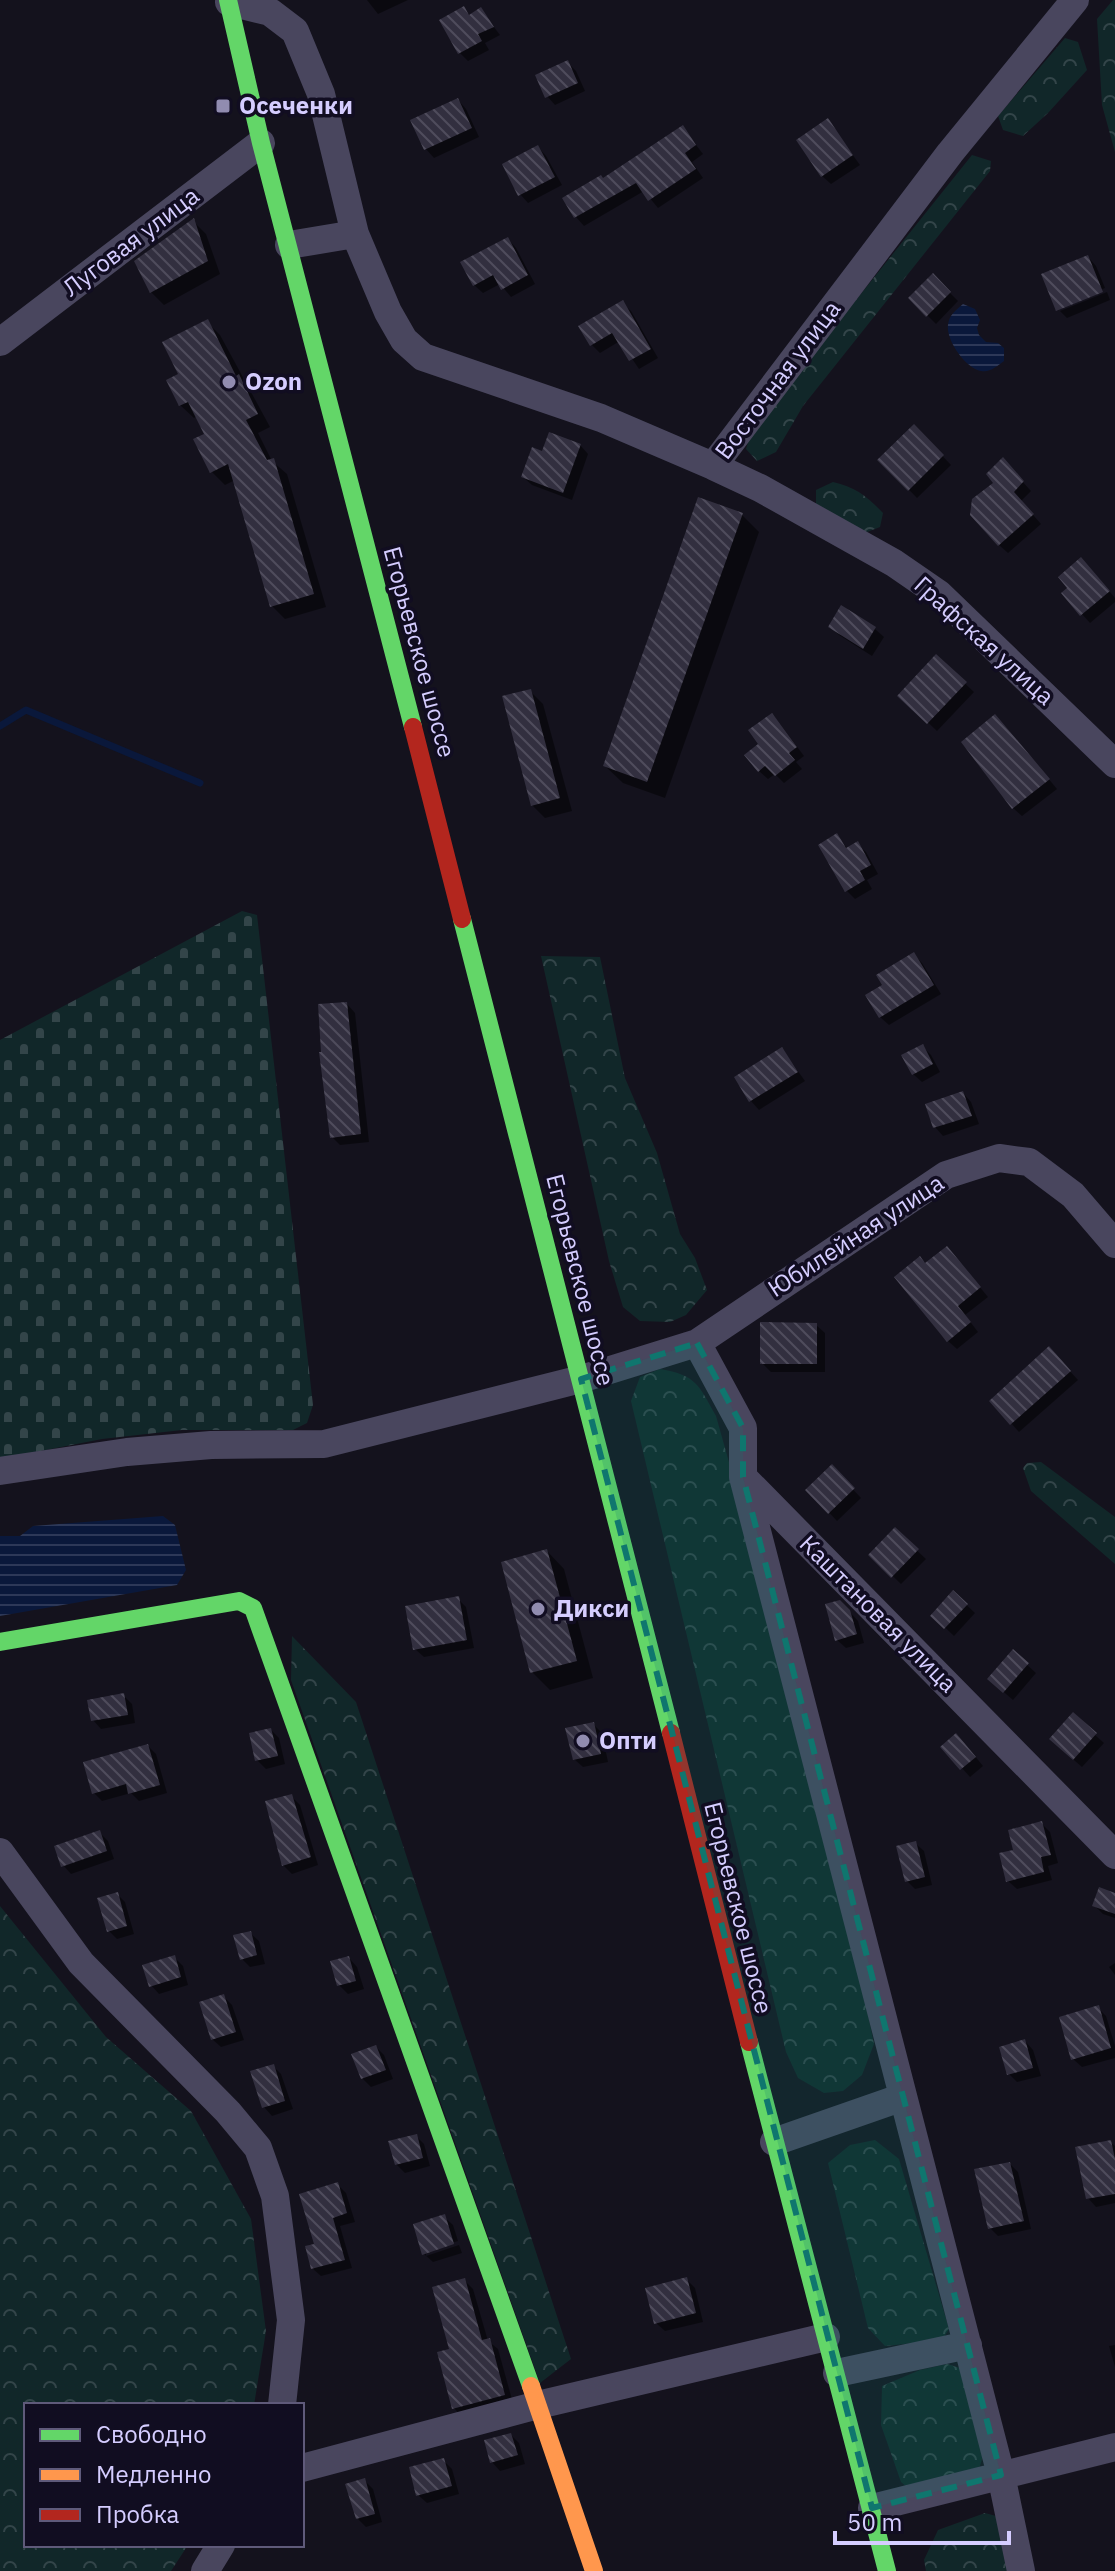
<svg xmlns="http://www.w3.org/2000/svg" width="1115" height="2571" viewBox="0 0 1115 2571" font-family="'IBM Plex Sans',sans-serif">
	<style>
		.forest { fill: url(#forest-crowns) }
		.cemetery { fill: url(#cemetery-stones) }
		.water { fill: url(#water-rules) }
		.shadow { fill: #0007 }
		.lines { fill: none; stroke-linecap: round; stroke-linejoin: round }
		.stream { stroke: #0a183b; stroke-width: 7 }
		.building { fill: url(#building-back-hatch) }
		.street { stroke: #49465e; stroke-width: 28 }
		.fast { stroke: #63d668; stroke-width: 18 }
		.slow { stroke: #ff974d; stroke-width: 18 }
		.jam { stroke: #b3261e; stroke-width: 18 }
		.marked { fill: #0f766e; fill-opacity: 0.2; stroke: #0f766e; stroke-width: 6; stroke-dasharray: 16 10; stroke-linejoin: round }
		.poi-dot { fill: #918cb0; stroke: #110d21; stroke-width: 3 }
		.labels { text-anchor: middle; stroke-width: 7; stroke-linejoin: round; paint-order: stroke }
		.poi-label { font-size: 24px; font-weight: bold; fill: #d5cdff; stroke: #110d21; text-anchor: start }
		.street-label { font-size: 24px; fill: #d5cdff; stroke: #110d21 }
	</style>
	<defs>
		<pattern id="forest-crowns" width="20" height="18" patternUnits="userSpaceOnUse" patternTransform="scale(2)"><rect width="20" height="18" fill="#112729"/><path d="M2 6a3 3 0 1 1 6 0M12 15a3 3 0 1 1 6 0" fill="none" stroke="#334549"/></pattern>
		<pattern id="cemetery-stones" width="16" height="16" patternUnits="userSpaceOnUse" patternTransform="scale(2)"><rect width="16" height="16" fill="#112729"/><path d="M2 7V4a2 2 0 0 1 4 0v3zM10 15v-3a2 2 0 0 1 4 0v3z" fill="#334549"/></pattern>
		<pattern id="water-rules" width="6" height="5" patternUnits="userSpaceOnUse" patternTransform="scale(2)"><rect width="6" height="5" fill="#0a183b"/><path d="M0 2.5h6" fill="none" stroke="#2d3858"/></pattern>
		<pattern id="building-back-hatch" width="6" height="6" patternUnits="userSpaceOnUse" patternTransform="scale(2)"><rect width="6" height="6" fill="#322f3f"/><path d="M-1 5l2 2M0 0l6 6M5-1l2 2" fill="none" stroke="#4f4c5c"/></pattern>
	</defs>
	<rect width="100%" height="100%" fill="#14121d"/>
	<path class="forest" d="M1113 0H1115V152L1102 105 1097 19Z
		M1065 38 1078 42 1087 70 1048 113 1023 136 1003 130 998 116Z
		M972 155 991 161 990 171 803 406 776 452 757 461 746 449 752 430Z
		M833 482C855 487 867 496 883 513L880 527 862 534 816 504V490Z
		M541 956 600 957 625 1078 657 1153 680 1234 695 1258 707 1290 686 1315 670 1322 640 1321 623 1307 609 1261Z
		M660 1369C697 1375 699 1386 716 1416L826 1808 874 2044 862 2075 843 2091 824 2093 798 2078 786 2052 631 1401 640 1377Z
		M1041 1462 1115 1517V1564L1031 1491 1023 1468 1027 1463Z
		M292 1636 356 1702 571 2359 540 2383 291 1680Z
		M0 1906 106 2037 191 2111 251 2219 266 2331 254 2405H26V2545H188L171 2571H0Z
		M875 2140 899 2159 949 2329 942 2340 885 2346 868 2328 828 2163 850 2145Z
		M947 2364 966 2370 985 2450 977 2475 915 2494 901 2482 881 2425 882 2386 920 2370Z
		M985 2513 996 2516 1015 2571H926L924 2560 938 2530Z"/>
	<path class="cemetery" d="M242 911 257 915 313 1405 307 1423 293 1430H182L102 1439 0 1459V1040Z"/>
	<path class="water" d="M963 304 975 309 980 320 977 328 979 335 986 342 998 343 1004 348V361C997 366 990 373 981 371 965 368 946 340 948 325 949 315 956 310 963 304Z
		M163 1516 175 1525 186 1570 177 1585 0 1616V1536H20L33 1526Z"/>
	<path class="shadow" d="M367 0H408L378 14Z
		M463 9 471 16 481 10 500 35 485 43 489 50 468 61 459 52Z
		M568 63 576 71 585 91 555 105 547 96Z
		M458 100 466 109 479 137 434 158 426 149Z
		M828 121 860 165 831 184 822 176Z
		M683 128 703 154 692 162 703 178 658 208 644 191 584 226 576 217 565 198 603 180Z
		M538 147 546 156 562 185 528 203 520 194Z
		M193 221 206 234 220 274 164 305 151 292Z
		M508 239 516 248 535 284 511 297 500 284 483 293 474 285Z
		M1088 257 1096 266 1105 288 1059 307V311L1044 275Z
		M933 276 958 301 936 324 910 298Z
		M1107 292 1110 300 1067 318 1060 311Z
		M622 303 631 311 658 358 639 369 620 341 600 353 591 344Z
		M207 322 220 335 270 427 258 433 272 461 287 474 326 607 285 619 272 606 235 480 225 485 212 472 206 435 197 416 194 418 180 405V375Z
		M914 426 951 465 917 498 880 460Z
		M580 445 588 454 572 500 532 485 523 477 543 454Z
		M1003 460 1031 491 1021 501 1041 524 1008 553 999 545 995 483Z
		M741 514 759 532 665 798 623 783 605 766Z
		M1090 568 1115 598V602L1090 623 1082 614Z
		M842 608 875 629 884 637 872 656 839 635 830 626Z
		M937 657 974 692 937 731 900 696Z
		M530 691 543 704 572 811 545 818 532 805Z
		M780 724 804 756 796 762 802 769 784 783 775 774 768 779 759 771Z
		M1004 725 1057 789 1022 816 1013 808Z
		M837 836 848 849 857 844 866 852 878 874 867 880 872 889 855 899 847 891Z
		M913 954 922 963 941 994 889 1025 880 1017 885 986Z
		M347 1004 355 1013 369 1142 340 1145 332 1137Z
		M922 1046 931 1055 940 1072 922 1082 913 1074Z
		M782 1049 805 1081 759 1110 751 1101 736 1077Z
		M963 1093 971 1102 979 1124 943 1136 935 1127Z
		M955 1257 988 1297 965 1315 978 1332 957 1349 948 1341Z
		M816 1325 825 1333V1372H771L762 1363Z
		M1057 1357 1078 1380 1019 1432 1011 1423Z
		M832 1467 861 1498 837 1521 808 1490Z
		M895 1530 926 1559 901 1584 871 1555Z
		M547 1551 564 1569 593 1678 550 1690 532 1672Z
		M954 1593 975 1613 954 1636 933 1616Z
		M458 1599 466 1607 474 1648 424 1657 415 1649Z
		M840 1602 858 1621 864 1643 846 1648 837 1640Z
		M1013 1652 1036 1673 1013 1700 998 1687Z
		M123 1695 132 1704 135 1723 101 1729 93 1720Z
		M593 1724 602 1733 608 1762 583 1767 574 1759Z
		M271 1730 279 1738 285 1764 266 1769 257 1760Z
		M1095 1735 1104 1743 1082 1767 1060 1748Z
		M965 1744 983 1766 970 1777 943 1747Z
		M148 1746 156 1754 167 1793 139 1801 131 1793 102 1801 94 1793Z
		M292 1797 300 1805 318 1865 292 1874 283 1865Z
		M1041 1823 1050 1832 1058 1863 1048 1866 1052 1880 1017 1889 1008 1881 1016 1851Z
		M99 1832 108 1841 114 1859 71 1874 63 1865Z
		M915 1843 924 1851 932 1885 915 1889 907 1881Z
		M117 1894 125 1902 134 1934 117 1939 109 1931Z
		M1115 1895V1918L1103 1914 1094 1905Z
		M250 1933 259 1941 265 1964 250 1967 242 1959Z
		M174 1957 183 1966 188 1985 159 1994 151 1985Z
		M349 1958 357 1967 364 1989 348 1994 339 1985Z
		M1115 1963V1975L1109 1967Z
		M224 1997 232 2005 244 2040 221 2047 212 2039Z
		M1098 2008 1106 2016 1115 2046V2058L1082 2067 1073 2059Z
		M1025 2041 1033 2050 1041 2076 1017 2082 1009 2074Z
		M376 2047 384 2055 393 2079 371 2087 362 2078Z
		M273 2066 281 2074 293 2109 272 2116 264 2107Z
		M416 2136 424 2144 430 2166 405 2173 396 2164Z
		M1110 2142 1115 2146V2203L1096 2207 1088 2198Z
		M1010 2164 1018 2172 1031 2229 998 2236 990 2228Z
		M338 2185 346 2193 355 2222 340 2226 352 2268 321 2276 312 2268 316 2245Z
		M444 2217 453 2225 458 2241 426 2251V2256L459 2245 462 2253 433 2262 424 2254Z
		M687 2280 695 2288 703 2322 665 2331 656 2323Z
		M465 2281 473 2289 488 2341 498 2349 513 2403 462 2417 454 2408 451 2350Z
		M1115 2345V2367L1109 2346Z
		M511 2435 519 2443 525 2464 500 2471 492 2462Z
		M443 2460 452 2469 459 2494 427 2503 418 2495Z
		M364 2480 373 2489 382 2522 366 2527 357 2518Z"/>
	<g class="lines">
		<path class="stream" d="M0 726 26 710 200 783"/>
	</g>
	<path class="building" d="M464 6 469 15 481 7 494 27 478 34 482 41 458 54 439 20Z
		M568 60 578 83 545 98 535 75Z
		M458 98 472 128 424 150 410 120Z
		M828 118 853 155 821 177 796 140Z
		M683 125 696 145 685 153 696 169 648 201 636 183 574 218 562 198 601 175 603 178Z
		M538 145 555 177 518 196 502 164Z
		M194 218 208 261 150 293 134 261Z
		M508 237 528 275 501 290 493 275 473 286 460 262Z
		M1088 255 1103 292 1056 311 1041 274Z
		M933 273 951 292 926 317 908 298Z
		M623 300 651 349 629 361 612 333 590 346 578 326Z
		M208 319 236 376 239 374 258 414 246 420 267 460 274 458 314 594 270 607 228 464 210 473 193 439 204 434 188 402 179 406 166 380 178 374 162 342Z
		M914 424 944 455 908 491 877 460Z
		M549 432 581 444 563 493 521 477 532 447 542 451Z
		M1003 457 1024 481 1014 492 1034 514 998 546 970 515 972 499 993 483 986 474Z
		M698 497 743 513 647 782 603 766Z
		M1081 557 1110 591 1080 616 1061 593 1067 588 1058 577Z
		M841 605 876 627 863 649 828 627Z
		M936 654 967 682 927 724 897 696Z
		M531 689 560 798 531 806 502 696Z
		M772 713 797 747 789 753 795 760 775 776 765 766 758 772 744 755 758 744 748 730Z
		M995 714 1050 779 1012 809 961 742Z
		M837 833 846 848 858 841 871 865 860 871 865 880 845 892 818 845Z
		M914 952 934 985 879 1018 865 995 882 985 876 975Z
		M347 1002 361 1134 330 1138 319 1052H321L318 1004Z
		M923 1044 933 1064 912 1075 901 1055Z
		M782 1047 798 1072 749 1102 734 1077Z
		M963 1091 972 1116 933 1128 925 1104Z
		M947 1246 981 1287 958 1306 971 1322 947 1342 894 1277 920 1256 925 1263Z
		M760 1322 817 1323V1364H760Z
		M1049 1346 1071 1371 1010 1425 989 1401Z
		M832 1464 855 1488 828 1514 805 1490Z
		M895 1527 919 1549 891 1578 868 1555Z
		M547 1549 577 1661 530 1673 501 1562Z
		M953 1590 968 1604 944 1629 930 1616Z
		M459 1596 467 1640 413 1650 405 1606Z
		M840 1600 850 1610 857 1634 835 1641 825 1604Z
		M1013 1649 1029 1663 1003 1693 987 1679Z
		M124 1693 128 1715 91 1721 87 1700Z
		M1073 1712 1097 1733 1073 1760 1049 1739Z
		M594 1722 601 1754 573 1760 565 1728Z
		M271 1728 278 1756 255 1761 249 1733Z
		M956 1733 976 1757 960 1770 940 1747Z
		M148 1744 160 1785 128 1794 126 1784 92 1794 83 1762Z
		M292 1794 311 1857 282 1866 265 1801Z
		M1042 1821 1051 1855 1041 1857 1044 1872 1006 1882 999 1853 1013 1850 1008 1830Z
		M100 1830 107 1851 61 1867 54 1846Z
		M916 1841 925 1877 905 1882 896 1846Z
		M1099 1887 1115 1893V1914L1092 1906Z
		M118 1892 127 1926 107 1932 97 1898Z
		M251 1931 257 1955 240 1960 233 1935Z
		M175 1955 181 1977 149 1987 142 1965Z
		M349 1956 356 1981 337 1986 330 1961Z
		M224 1994 236 2032 211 2040 199 2002Z
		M1099 2005 1111 2048 1071 2060 1059 2017Z
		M1025 2039 1033 2068 1007 2075 999 2047Z
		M376 2045 386 2070 361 2079 351 2054Z
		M274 2064 285 2101 262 2108 250 2071Z
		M417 2134 423 2158 395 2165 388 2141Z
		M1111 2140 1115 2159V2194L1086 2199 1075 2147Z
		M1010 2162 1024 2221 988 2229 974 2169Z
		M338 2182 347 2213 333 2218 345 2260 311 2269 305 2246 314 2244 299 2194Z
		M445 2214 454 2244 422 2255 413 2224Z
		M687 2277 696 2313 654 2324 645 2288Z
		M465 2278 482 2340 490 2338 505 2395 452 2409 437 2352 449 2349 432 2287Z
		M511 2433 518 2455 490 2463 484 2440Z
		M444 2458 452 2486 416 2496 409 2467Z
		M365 2478 375 2514 356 2519 345 2484Z"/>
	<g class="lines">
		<path class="street" d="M229 2 270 12 295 31 321 94 355 234
			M289 245 355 234 388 312 404 340 423 357 601 418 713 466 760 488 894 563 939 594 1115 764
			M0 342 261 143
			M713 466 950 153 1075 0
			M697 1343 743 1428V1477L1115 1855
			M0 1471 127 1452 211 1445 324 1444 581 1379 697 1343 946 1175 999 1158 1029 1162 1073 1195 1115 1244
			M743 1477 1001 2475 1021 2571
			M0 1852 81 1963 228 2112 258 2148 275 2196 291 2320 282 2405
			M774 2142 903 2097
			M837 2373 968 2345
			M302 2468 538 2405 826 2337
			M872 2508 1115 2447
			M205 2571 221 2545"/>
		<path class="fast" d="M228 0 261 143 413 727
			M462 919 671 1733
			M0 1642 239 1601 253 1608 531 2386
			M749 2042 887 2571"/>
		<path class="slow" d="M531 2386 594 2571"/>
		<path class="jam" d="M413 727 462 919
			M671 1733 749 2042"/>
	</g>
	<path class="marked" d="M697 1343 743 1428V1477L1001 2475 872 2508 581 1379Z"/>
	<g class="poi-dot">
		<rect x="215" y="98" width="16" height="16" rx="4"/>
		<circle cx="229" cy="382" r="8"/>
		<circle cx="538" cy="1609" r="8"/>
		<circle cx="583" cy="1741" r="8"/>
	</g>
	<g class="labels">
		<g class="poi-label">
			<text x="239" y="114">Осеченки</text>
			<text x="245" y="390">Ozon</text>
			<text x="554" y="1617">Дикси</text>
			<text x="599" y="1749">Опти</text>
		</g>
		<g class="street-label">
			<text transform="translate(131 242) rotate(-37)" y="8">Луговая улица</text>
			<text transform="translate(778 380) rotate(-53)" y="8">Восточная улица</text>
			<text transform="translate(984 641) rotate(42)" y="8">Графская улица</text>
			<text transform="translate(419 652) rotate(75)" y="8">Егорьевское шоссе</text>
			<text transform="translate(856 1236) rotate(-33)" y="8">Юбилейная улица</text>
			<text transform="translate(580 1280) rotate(76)" y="8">Егорьевское шоссе</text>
			<text transform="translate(878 1614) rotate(45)" y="8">Каштановая улица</text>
			<text transform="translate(738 1908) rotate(76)" y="8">Егорьевское шоссе</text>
		</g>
	</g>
	<rect x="24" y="2403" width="280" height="144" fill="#110d21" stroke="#5f5a7a" stroke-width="2"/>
	<rect x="40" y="2429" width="40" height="12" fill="#63d668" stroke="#5f5a7a" stroke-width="2"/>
	<text x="96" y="2443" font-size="24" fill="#d5cdff">Свободно</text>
	<rect x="40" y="2469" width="40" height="12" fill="#ff974d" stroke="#5f5a7a" stroke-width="2"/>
	<text x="96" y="2483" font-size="24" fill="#d5cdff">Медленно</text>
	<rect x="40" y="2509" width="40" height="12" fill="#b3261e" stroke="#5f5a7a" stroke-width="2"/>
	<text x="96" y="2523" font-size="24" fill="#d5cdff">Пробка</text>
	<path d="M835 2531v12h174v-12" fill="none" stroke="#d5cdff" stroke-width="4"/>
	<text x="847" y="2531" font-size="24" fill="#d5cdff" stroke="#110d21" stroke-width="6" paint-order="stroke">50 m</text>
</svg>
